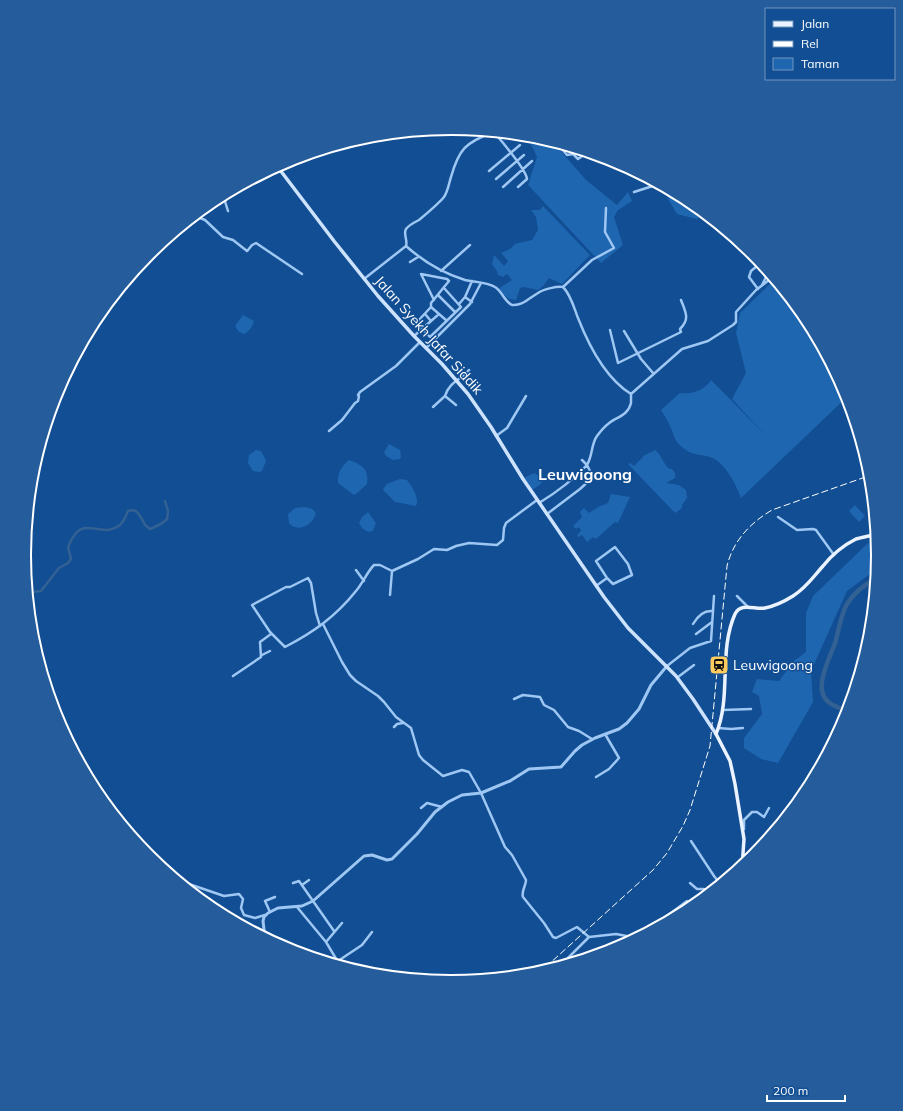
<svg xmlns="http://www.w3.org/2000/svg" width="903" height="1111" viewBox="0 0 903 1111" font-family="Mulish,sans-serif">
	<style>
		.green { fill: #1f66b1 }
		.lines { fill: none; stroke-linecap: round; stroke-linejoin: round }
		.canal { stroke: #346193; stroke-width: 2.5 }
		.river { stroke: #346193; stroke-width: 4.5 }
		.minor { stroke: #9ec7f3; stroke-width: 2.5 }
		.tertiary { stroke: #9ec7f3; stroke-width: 3 }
		.secondary { stroke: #cde3fd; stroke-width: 3.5 }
		.primary { stroke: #eaf3ff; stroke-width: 3.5 }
		.rail { stroke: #fff; stroke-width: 1; stroke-dasharray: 7 3; stroke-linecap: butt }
		.labels { text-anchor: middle; stroke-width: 3; stroke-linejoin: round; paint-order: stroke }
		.street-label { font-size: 14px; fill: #fff; stroke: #114e93 }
		.poi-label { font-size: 14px; fill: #fff; stroke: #114e93; text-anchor: start }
		.quarter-label { font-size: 16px; font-weight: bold; fill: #fff; stroke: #114e93 }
		.rim { fill: none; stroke: #fff; stroke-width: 2 }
	</style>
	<rect width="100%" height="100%" fill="#114e93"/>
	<path class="green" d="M546 140 552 141 586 180 617 205 628 192 632 201 618 210 614 217 623 245 601 263 528 185 537 157 531 144Z
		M670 190 689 200 705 213 697 219 677 214 668 199Z
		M543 206 590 255 562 284 549 278 543 286 538 290 524 287 520 288 516 300 509 299 498 289 512 280 507 274 503 277 498 275 497 271 492 264 494 255 504 266 508 261 501 253 510 249 515 244 532 240 538 230 536 217 531 210H540Z
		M777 281 807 318 848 396 741 498C736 484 724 461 710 457 700 454 690 455 682 447 674 441 674 434 670 426 668 421 664 415 661 410L680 393C691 395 705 390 711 380L731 400 729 405 731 400 766 436 732 399 746 373 736 333 740 313 769 285Z
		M243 315 254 321C253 326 249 332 244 334L239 332 235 326Z
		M389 444 400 450 401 457 400 459 393 460 386 456 384 452Z
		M256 450 261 451 266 461 262 471 260 472 253 471 248 463 249 455Z
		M655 450C661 455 663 462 668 468L672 469 675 473V478L666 483 679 485 686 490 687 498 682 505V508L675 513 628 464 630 463 634 466 643 457V456Z
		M349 460C362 465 369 468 367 484L356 494 354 495 338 483C337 473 342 466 349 460Z
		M534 473 543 478 541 484 532 490 524 478Z
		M400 479 407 480C412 487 420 498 416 506L395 502 384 491 383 489 387 484Z
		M611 494 630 497 618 523 615 522 596 539 593 537 587 542 582 535 578 537 577 535 581 531 579 527 576 529 573 526 582 517 580 512 584 508 589 513 598 507 608 503Z
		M855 505 865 516 859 522 849 511Z
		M304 507C310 508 312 508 316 513 313 524 302 531 292 526L289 523 288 514 295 508Z
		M368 512 376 523 373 531 368 532 362 528 359 523 362 517Z
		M868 543 879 554 877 571 870 574 847 591 811 671 813 702 778 763 761 759 744 748V738L762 714 759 696 752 692 757 679 779 681 794 661 806 652V613L813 596Z"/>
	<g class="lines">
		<path class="canal" d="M28 598 33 592 41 591 59 568 68 563 71 559 68 547C83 510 98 541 120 525 124 522 126 515 128 511 138 508 138 514 143 521 144 524 147 527 150 529L161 524 167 519 168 511 165 501"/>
		<path class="river" d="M849 710C844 710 839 708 835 706 807 694 831 658 836 640 839 628 841 615 847 604 854 593 865 584 877 578"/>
		<path class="minor" d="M494 132C502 142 526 169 527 179L518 187
			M557 143 567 155 573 154 578 159 588 152
			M489 171 520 145
			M496 179 524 155
			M503 187 532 161
			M634 192 659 184
			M223 195 228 211
			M195 216 205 220 223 237 233 240 247 251 248 250 252 245 256 243 302 274
			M406 246C424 262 442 273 465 280 475 282 487 282 495 287 502 291 504 301 512 305 523 306 529 298 538 293 544 289 557 286 563 287 571 295 574 308 578 318 589 346 605 378 631 394
			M755 260 757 266 751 271 749 277 758 289
			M410 262 418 257
			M757 266 762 269 766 277 762 285
			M441 271 470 245
			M364 279 406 246C408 241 403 233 406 229 409 225 415 222 419 220 425 215 439 203 444 197 448 191 449 183 451 177 459 149 465 143 493 132
			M563 287 592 260 614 248 605 232 606 208
			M438 295 455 312
			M472 302 465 297 472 281
			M459 304 465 297
			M425 314 431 321
			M439 314 446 320
			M411 317 430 337 461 307 444 288
			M417 322 431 307
			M610 330 618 363 681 332 680 329C690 319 686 313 681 300
			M624 331 641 359 653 373
			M414 336 439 314 431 307V303L449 281 447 279 421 274 434 300
			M426 348 470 304 481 283
			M456 405 445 396C450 381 460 381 469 370
			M433 407 445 396
			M329 431 342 420 355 403 358 401 359 396 358 395 360 392 396 366 420 342
			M496 436 507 428 526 396
			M539 503C557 492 573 480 587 465L582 460
			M547 514 580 489 592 478V475L587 465C593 455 591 444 597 436 600 432 604 427 608 424 616 417 628 416 631 403 631 400 631 397 631 394L682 349 708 341 733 325 736 322V312L756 290 773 277
			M778 517 797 530 813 529 816 530 834 555
			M615 547 628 564 632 575 613 584 607 578 596 561Z
			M356 570 364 581
			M596 586 607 578
			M390 595 392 571
			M737 596 748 607
			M323 624 342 662 350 675 356 681 378 696 384 702 396 717 411 728 419 755 423 760 443 776 462 770 469 772 481 793 505 847 512 855 526 880C526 886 521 891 523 897L544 923 553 937 556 938 577 927 589 937 616 934 637 938
			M693 624C697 617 704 610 713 611
			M320 626 316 613 311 583 308 578 290 587H286L252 605 270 632 285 647C314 632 336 616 356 591 363 583 367 572 374 565H380L392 571 418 559 434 549 447 550 456 546 469 543 497 545 503 540 504 528 506 523 537 500
			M696 634 712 622
			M262 655 270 651
			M667 666 690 648 711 641 714 596
			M233 676 261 657 260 642 271 634
			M678 677 694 665
			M514 699 523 695 540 697 544 705 554 710 568 727 579 731 592 739
			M723 710 751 709
			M394 727 397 724 403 723
			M718 728 731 729 743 728
			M596 777 609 769 619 758 605 734
			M421 808 427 803 442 807
			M744 829V820L752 812H757L764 817 769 808
			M691 841 714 876 721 885
			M171 875 176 879
			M179 882 186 883 224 896 239 894 243 899 241 908 244 915 255 918 265 915
			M293 883 299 881 334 931
			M690 883 697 889H703L713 891
			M302 885 309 880
			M297 907 326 942 341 967
			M270 912 265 901 275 897
			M650 932 667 916 687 901
			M326 942 342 923
			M338 961 362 945 372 932
			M548 971 567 959 589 937"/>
		<path class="tertiary" d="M265 938 263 921 264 917 268 913 278 908 302 906 313 901 364 856 372 855 387 860 392 859 417 834 435 812 448 802 462 795 481 793 510 781 529 769 561 767 575 751 582 745 595 738 619 729 627 723 639 709 651 685 667 666"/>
		<path class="secondary" d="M277 166 334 241 378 296 414 336 442 364 468 394 491 427 523 479 604 597 628 628 676 676 693 699 716 734"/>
		<path class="primary" d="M742 868 744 839 735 784 730 761 716 734C732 696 718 652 735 614 741 602 755 610 765 608 775 606 785 601 793 596 807 587 813 577 823 566 831 556 844 545 856 539 863 537 870 536 877 534"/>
		<path class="rail" d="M538 974 653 870 667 853 683 826 690 810 710 746 727 566C733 541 750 523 772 510L871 475"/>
	</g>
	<defs>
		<g id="station-square" transform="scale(1)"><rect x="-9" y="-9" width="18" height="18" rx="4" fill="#ffcc60" stroke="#114e93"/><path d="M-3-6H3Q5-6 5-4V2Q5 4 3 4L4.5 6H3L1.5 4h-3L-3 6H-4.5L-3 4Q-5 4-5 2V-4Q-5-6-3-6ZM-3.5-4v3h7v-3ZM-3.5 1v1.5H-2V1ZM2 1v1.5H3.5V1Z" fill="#111"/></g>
	</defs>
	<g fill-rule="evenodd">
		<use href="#station-square" x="719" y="665"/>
	</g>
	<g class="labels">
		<g class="street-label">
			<text transform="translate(429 335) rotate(48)" y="5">Jalan Syekh Jafar Siddik</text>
		</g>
		<g class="poi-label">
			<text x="733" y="670">Leuwigoong</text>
		</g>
		<g class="quarter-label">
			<text x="585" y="480">Leuwigoong</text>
		</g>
	</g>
	<path d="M0 0H903V1111H0ZM31 555a420 420 0 1 1 840 0a420 420 0 1 1-840 0Z" fill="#245c9c" fill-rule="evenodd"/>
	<path class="rim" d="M31 555a420 420 0 1 1 840 0a420 420 0 1 1-840 0Z"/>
	<rect x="765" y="8" width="130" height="72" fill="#114e93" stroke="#7095be"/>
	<rect x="773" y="21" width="20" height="6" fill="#eaf3ff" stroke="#7095be"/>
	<text x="801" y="28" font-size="12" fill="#ffffff">Jalan</text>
	<rect x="773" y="41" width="20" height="6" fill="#ffffff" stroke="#7095be"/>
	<text x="801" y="48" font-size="12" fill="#ffffff">Rel</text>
	<rect x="773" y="58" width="20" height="12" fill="#1f66b1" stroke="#7095be"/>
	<text x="801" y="68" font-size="12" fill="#ffffff">Taman</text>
	<path d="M767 1095v6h78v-6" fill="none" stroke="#ffffff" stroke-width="2"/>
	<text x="773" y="1095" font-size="12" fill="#ffffff" stroke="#114e93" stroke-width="3" paint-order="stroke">200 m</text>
</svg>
